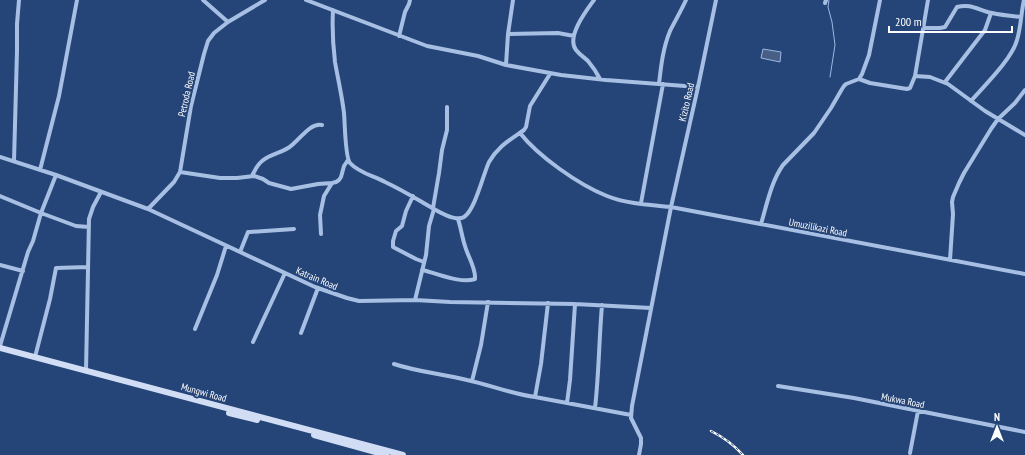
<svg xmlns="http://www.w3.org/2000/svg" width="1025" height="455" viewBox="0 0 1025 455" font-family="'PT Sans Narrow',sans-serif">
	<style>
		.water { fill: #475f85; stroke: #9bb9e4 }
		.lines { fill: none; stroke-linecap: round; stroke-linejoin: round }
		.stream { stroke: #9bb9e4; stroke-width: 1 }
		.minor { stroke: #a7bfe3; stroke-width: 4 }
		.secondary { stroke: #d0ddf4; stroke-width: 6 }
		.rail-casing { stroke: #fff; stroke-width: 2.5 }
		.rail { stroke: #254578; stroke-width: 1; stroke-dasharray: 3; stroke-linecap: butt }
		.labels { text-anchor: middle; stroke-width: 4; stroke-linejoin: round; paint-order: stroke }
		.street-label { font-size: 10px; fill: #fff; stroke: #254578 }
	</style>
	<rect width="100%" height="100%" fill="#254578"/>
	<path class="water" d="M763 49 781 52 780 62 761 58Z"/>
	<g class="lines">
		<path class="stream" d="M829 0 828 7 832 22 835 45 830 77"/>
		<path class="minor" d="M203 0 228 22
			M306 0 427 46 478 56 506 65 561 75 606 80 698 87
			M594 0C586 11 566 37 576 50 580 55 584 57 588 61 593 67 597 73 600 79
			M928 0 915 76 930 77 948 84 985 111 1025 135
			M825 3 826 0
			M333 10C332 28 333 45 335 62 338 79 342 96 344 113 345 124 345 157 350 163 359 173 374 176 385 182 398 188 410 195 422 202 431 207 454 223 464 217 475 210 483 175 489 162 498 146 510 140 524 130L526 127 530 106 550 74
			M923 28H940L945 27 957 7C972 3 979 11 992 13 1001 15 1011 16 1021 17
			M508 34 558 33 574 36
			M399 36 405 12 409 4 410 0
			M506 65 508 34 513 0
			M859 79 870 83 907 89 910 88 915 76
			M945 82 985 30 991 13
			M659 84C661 66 663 48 670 31 675 21 681 11 686 0
			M971 101C984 86 1012 59 1017 40 1021 27 1021 13 1024 0
			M520 133C538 156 579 185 607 196 627 204 650 205 671 207L1025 274
			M0 157 56 175 148 209 315 287 347 298 359 301 415 300 450 302 575 304 651 308
			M14 161 17 51V24L19 0
			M40 170 59 96 77 0
			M180 172 220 178H237L254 176 263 179 269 183 291 189 318 184 332 183 336 182 339 180 341 177 344 166 348 160
			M252 176C255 170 257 165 262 161 271 153 284 153 292 145 300 139 311 122 322 125
			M0 196 41 213 76 226 89 227
			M413 196 406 211 402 226 396 231 393 241V247L416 259 424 262
			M641 203 663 84
			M433 208 439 173 442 150 447 130V107
			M148 209 174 182 180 172 191 106 204 54 208 41 214 33 228 22 265 0
			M761 224C767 204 771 182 783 165L814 133 831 108 842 89 844 86 846 84 859 79 862 74 869 55 880 0
			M321 234 320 215 324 196 332 183
			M240 252 248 232H250L294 229
			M950 260 953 214 952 202 953 197 959 183 964 173 991 129 998 119 1015 103 1025 90
			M0 265 23 271
			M422 270C437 273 460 284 475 279 476 268 468 257 465 246 462 237 461 228 458 219
			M415 300 426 255 429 226 434 209
			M195 329 217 275 226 246
			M301 333 318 288
			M253 342 285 273
			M0 346 28 252 33 241 41 213 56 175
			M35 357 50 299 56 268 88 267
			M394 364C418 372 443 374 467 380 490 385 512 394 535 397L541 364 548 303
			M86 371 89 219 93 207 101 192
			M472 381 481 345 488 302
			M778 386 854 398 1025 432
			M535 397 631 415
			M567 403 570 380 575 304
			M595 408C599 374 599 339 602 305
			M910 453 918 411
			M639 455 641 444V438L631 418 632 406 671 207 698 87 716 0"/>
		<path class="secondary" d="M0 348 403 455
			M229 413 257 420
			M314 435 386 455"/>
		<g class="rail-casing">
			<path id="rail" d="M711 431C723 437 733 444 743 455"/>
		</g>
		<use href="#rail" class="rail"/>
	</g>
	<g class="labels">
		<g class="street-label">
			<text transform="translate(186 94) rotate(-77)" y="4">Petroda Road</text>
			<text transform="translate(686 102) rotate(-77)" y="4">Kizito Road</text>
			<text transform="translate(818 227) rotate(11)" y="4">Umuzilikazi Road</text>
			<text transform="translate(317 278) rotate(23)" y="4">Katrain Road</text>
			<text transform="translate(204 392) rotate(15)" y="4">Mungwi Road</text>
			<text transform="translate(903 400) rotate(11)" y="4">Mukwa Road</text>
		</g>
	</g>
	<g transform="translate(997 427)" stroke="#254578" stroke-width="3" paint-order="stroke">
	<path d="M0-3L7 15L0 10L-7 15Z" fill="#ffffff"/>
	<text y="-6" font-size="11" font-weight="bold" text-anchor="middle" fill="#ffffff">N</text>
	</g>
	<path d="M889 26v6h123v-6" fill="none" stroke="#ffffff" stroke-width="2"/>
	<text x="895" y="26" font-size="12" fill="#ffffff" stroke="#254578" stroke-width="3" paint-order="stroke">200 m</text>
</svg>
